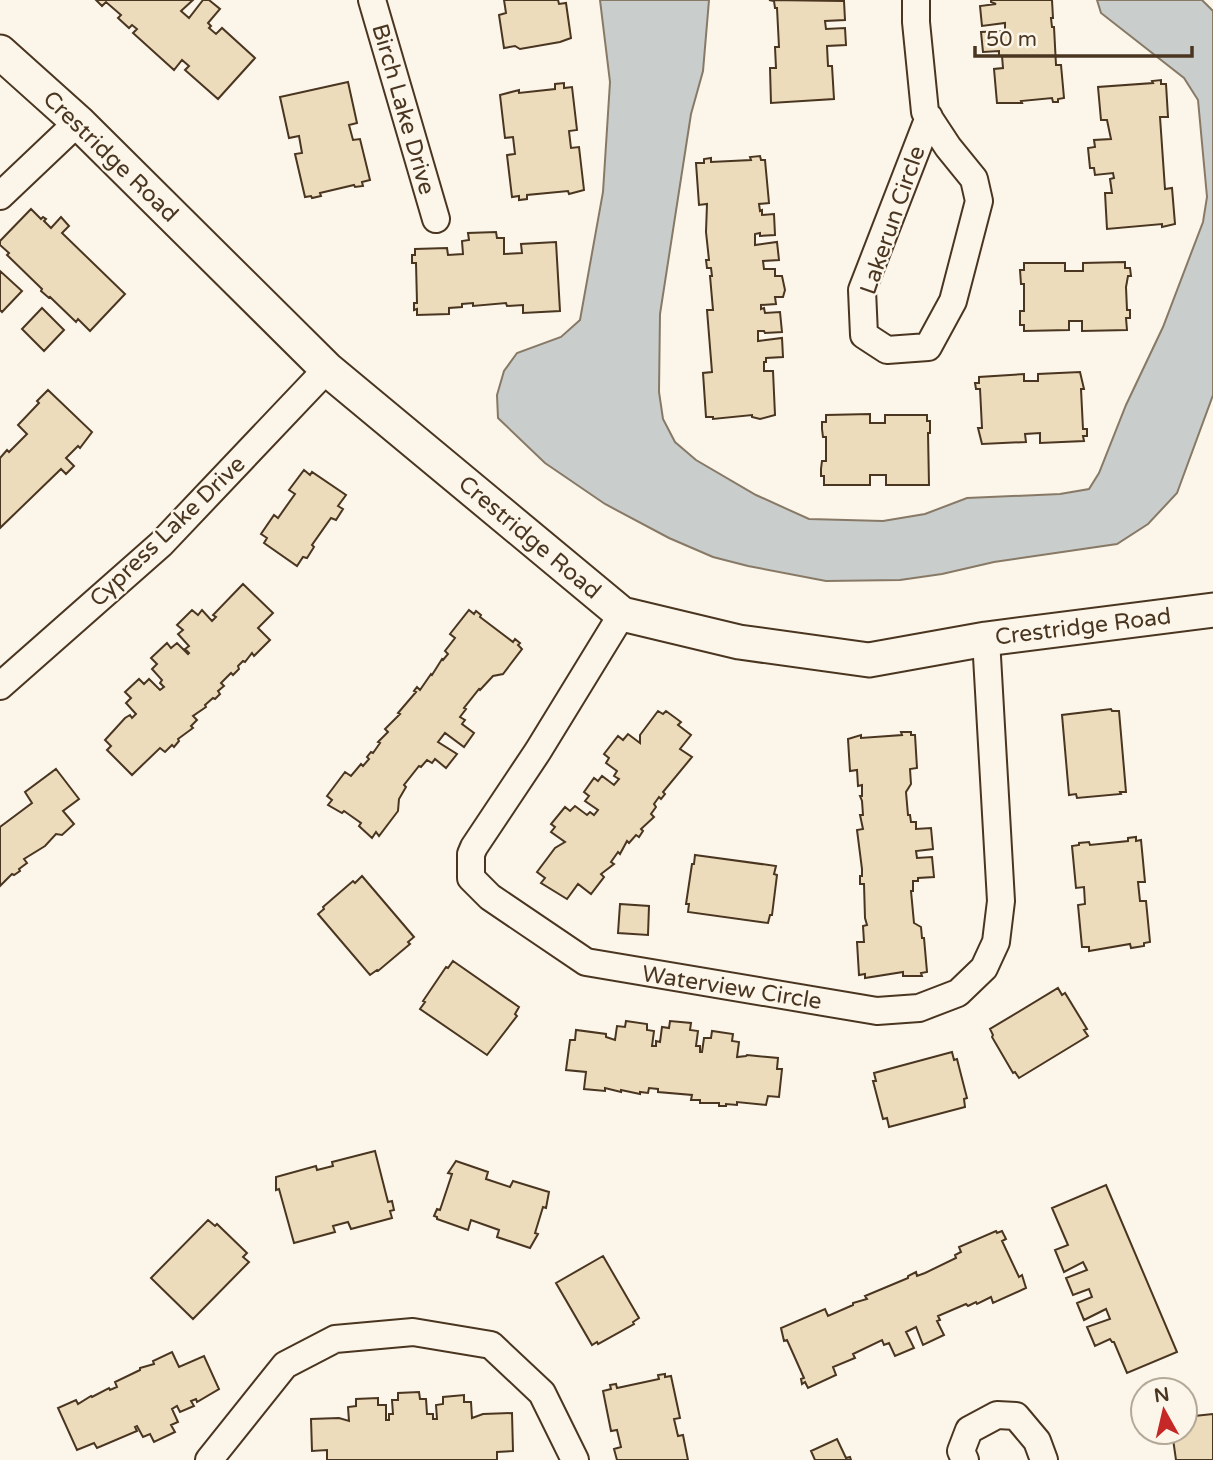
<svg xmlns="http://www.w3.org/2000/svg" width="1213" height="1460" viewBox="0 0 1213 1460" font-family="'Varela Round',sans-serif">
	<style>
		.water { fill: #c9cecd; stroke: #887966; stroke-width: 2 }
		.building { fill: #ecdcbc; stroke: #4a3520; stroke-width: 2 }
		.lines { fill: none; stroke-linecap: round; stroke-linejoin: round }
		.minor-casing { stroke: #4a3520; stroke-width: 30 }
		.tertiary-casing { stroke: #4a3520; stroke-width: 37 }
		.minor { stroke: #fbf6e9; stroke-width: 26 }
		.tertiary { stroke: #fbf6e9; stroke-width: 33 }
		.labels { text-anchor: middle; stroke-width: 5; stroke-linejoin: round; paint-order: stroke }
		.street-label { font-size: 23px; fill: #4a3520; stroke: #fbf6e9 }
	</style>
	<rect width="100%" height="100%" fill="#fbf6e9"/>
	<path class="water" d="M600 0H709L703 71 691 114 660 314 659 392 663 419 675 442 696 460 756 495 809 519 883 521 925 514 967 498 1060 494 1089 489 1099 473 1126 405 1163 327 1203 222 1207 197 1198 100 1184 78 1101 13 1097 0H1202L1213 11V395L1177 493 1148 524 1117 544 994 562 942 574 900 580 826 581 748 566 713 557 669 538 605 504 545 463 498 418 497 395 504 371 517 353 561 337 580 320 603 192 610 82Z"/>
	<path class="building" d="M96 0H193L181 11 189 18 203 0H209L220 9 208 23 211 26 209 28 216 34 222 28 255 58 218 99 185 70 189 66 182 60 174 70 133 33 137 29 132 25 129 28 118 18 121 15 106 2 102 6Z
		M504 0H558L559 4 566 3 571 38 560 42 520 49 515 46 504 48 499 15 506 13Z
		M769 0 844 1 845 20 825 21 826 29 845 28 846 45 827 46 828 66H832L834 99 771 103 770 68H776L775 47H779L777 8H775L774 1Z
		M991 0H1052L1053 18H1051L1052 27H1054L1056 65H1061L1064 98 1058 99V102H1053L1052 98 1021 101 1022 103H997L994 69 1003 68 1002 56H999V51L983 52 981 32 1005 31V23L982 26 980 6 996 4 991 2Z
		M1161 80V84H1166L1168 117H1160L1165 189 1172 188 1175 224 1162 227V224L1107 229 1105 193H1112L1110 179 1114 178 1113 173 1095 175 1094 168H1090L1088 148 1095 147 1094 140 1111 139 1107 120H1101L1098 87 1153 83 1152 81Z
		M348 82 357 123 349 125 353 140 360 139 370 180 362 182 363 186 355 187 354 185 320 193 321 196 312 198 311 196 305 197 295 154 302 153 299 136 289 138 280 97Z
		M564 83V88L572 87 577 130 569 131 571 148 579 147 584 190 569 194 568 191 527 195V199L519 200V196L512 197 507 155 515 154 513 137 505 138 500 95 519 90V93L555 89V84Z
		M760 156 761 160H765L769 203 759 204 760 211 762 210V215L774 214 775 235 760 236V233L755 234V245L777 242 779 260 763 261 764 269H775V276H782L785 290 783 297H775L776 304 761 305V309L764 308 765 313 780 312 782 332 765 333 764 331H758V341L782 338 783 357 766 358V362H764V371H773L775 415 760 419 752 417V415L713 419V417H706L703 373 712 372 707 310H713L710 276H712L711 268H707L706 260H709L706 232 707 204 699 205 696 163H704V159L711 158V162L751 160 750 157Z
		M31 209 41 219 43 217 46 219 44 221 51 228 61 217 69 226 62 233 125 294 90 331 78 319 76 322 50 297 49 298 41 291 42 289 7 255 9 253 0 245V241Z
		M496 232 497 238H504V254L522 253 521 244 556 242 560 311 523 313V305L507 306 506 303 473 306V303L462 304V307L449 308V314L417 315V309L414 310V303H417L416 263H412V255H415V249L447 248 448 255 463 254 462 241 469 240 468 233Z
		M1125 262V268H1130L1131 276H1128L1126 287 1127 310H1130V318H1126L1127 330 1082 331V321H1069V330L1024 331V325H1020V311H1024V284H1021L1020 270H1024V263H1065V271H1083V263Z
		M0 271 22 291 2 312 0 310Z
		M42 308 64 330 44 351 22 329Z
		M1080 372 1084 389H1081L1083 429H1087V436H1083L1084 441 1040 443V433L1025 434 1026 442 982 444 978 428H982L980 389H976L975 383H979V377L1024 374V381H1038V374Z
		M48 390 92 432 80 448 78 446 66 458 74 466 66 474 61 469 0 528V458L7 450 9 452 27 434 18 425 39 403 37 401Z
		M870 414V423H885V415H927V421H930V433H928L929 485H886V475H870V485H824V476H821V469L822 461H826V437H823L822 429V422H826V415Z
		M304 470 310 475 312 472 346 495 338 506 343 509 336 520 331 518 312 545 314 547 307 558 303 557 297 566 264 543 267 538 261 534 274 515 278 518 295 494 289 490Z
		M243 584 273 613 258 628 270 640 254 656 252 653 245 662 243 661 238 666 239 669 233 675 231 673 221 683 224 686 218 691 220 694 215 699 213 698 205 705 206 707 193 716 197 720 191 726 193 728 178 739 179 741 174 747 172 745 165 752 160 748 132 775 107 750 111 746 105 740 125 718 130 715 132 718 136 714 126 703 131 698 125 692 139 679 144 684 149 679 160 690 164 687 160 683 162 680 152 669 157 664 151 658 167 643 171 648 177 643 188 654 189 653 185 649 189 646 178 634 183 630 177 625 192 610 198 615 202 610 212 621 216 617 213 615Z
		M469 610 474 614 476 611 481 615 480 617 513 642 515 639 520 643 518 645 522 649 503 674 493 676 480 690 479 689 464 708 466 709 460 717 465 720 462 724 474 733 464 747 445 733 438 742 457 754 446 768 435 759 432 763 427 760 421 767 419 766 404 785 406 787 399 799 398 811 379 836 376 832 372 838 359 826 361 823 344 811 342 813 328 805 332 800 327 796 345 772 351 776 361 764 363 766 369 759 367 757 371 752 373 753 380 743 378 742 388 732 385 729 400 714 398 713 416 692 414 691 417 687 420 690 431 674 432 675 442 659 443 660 448 654 445 651 455 638 450 634Z
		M1111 709 1112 711H1119L1126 792H1120L1121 794 1077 798 1076 794 1069 795 1062 715Z
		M658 711 663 714 666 711 681 722 678 725 691 735 680 749 692 757 663 792 665 794 661 799 659 797 654 804 656 807 651 814 654 817 641 829 643 831 639 837 636 835 629 843 627 841 620 854 618 852 611 862 614 864 601 874 604 877 591 894 578 884 567 899 541 883 545 878 537 872 555 848 565 842 551 832 555 827 551 824 565 807 570 811 575 806 587 815 590 812 594 815 598 810 585 801 589 796 584 792 594 778 598 781 602 776 614 785 619 779 614 776 617 771 606 763 609 758 604 754 618 736 623 740 628 734 640 743V735Z
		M901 732H911V735H915L917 768 910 769 911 784 906 792 908 815H910L911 822H916V829L931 828 933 849 916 851 917 858 932 857 934 877 918 878V881H913V891H911L914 923 921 927 922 938H924L927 972 921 973 922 976H903V972L865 978V974L859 975 857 942H864L863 926 867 925 865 918 864 884H860V876H862V869L857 830 863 829 860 815H863L862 801 860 796H862V785L858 786 857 770 850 771 848 739 861 735V738L902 735Z
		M56 769 79 799 63 811 74 824 62 835 56 834 45 846 24 859 27 863 19 869 20 871 14 875 12 874 0 886V827L32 803 25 792Z
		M1136 837V841L1141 840 1145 882H1138L1140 901H1146L1150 942 1144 943V946L1131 948 1130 944 1089 951V947H1082L1078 905 1085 904 1084 887 1076 888 1072 846 1079 845V843L1089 842 1090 845 1128 841V838Z
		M695 855 776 866 774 874 777 875 772 915H770L768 923 688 912 689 904H686L692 864H694Z
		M362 876 414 937 408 942 410 944 378 971 377 970 370 975 318 914 324 909 323 907 353 881 355 883Z
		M620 904 649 906 648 935 618 933Z
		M453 961 519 1007 515 1014 517 1016 487 1055 420 1009 425 1002 423 1001 446 967 448 968Z
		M1058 988 1062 995 1065 993 1087 1029 1084 1030 1088 1036 1019 1078 1015 1072 1013 1073 992 1037 993 1035 990 1029Z
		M626 1021 647 1024V1030L654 1031 652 1046H656V1041L660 1042 662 1027 669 1028 670 1021 691 1023 690 1030 698 1031 696 1046H700V1052H702L704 1038H711L712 1031 733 1034 732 1041 739 1042 737 1057 746 1056 747 1055 778 1058 777 1069H782L779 1097 768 1096 766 1105 737 1102V1105L726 1104V1106H719V1103H700V1100H691L692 1095 658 1092V1089L649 1088 648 1093 640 1092V1094L621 1090V1092L605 1088V1091L584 1089 586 1072 566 1070 570 1040H575L576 1030 606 1034V1037L615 1040 617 1026 625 1027Z
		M952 1052 954 1060 957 1059 967 1098 964 1099 965 1107 889 1127 887 1118 883 1119 873 1081H876L874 1073Z
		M375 1151 388 1202 392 1201 394 1210 390 1211 392 1218 351 1229 348 1222 333 1226 335 1232 294 1243 279 1189 276 1190V1177L316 1166 317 1170 333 1166 332 1162Z
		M456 1161 488 1172 486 1179 510 1187 513 1181 549 1192 546 1208 543 1207 535 1233 538 1234 530 1248 497 1237 499 1230 471 1220 468 1230 437 1219V1217L434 1216 437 1209 440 1210 452 1174 448 1173Z
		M1106 1185 1177 1352 1127 1373 1114 1342H1112L1110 1339 1095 1346 1087 1327 1110 1319 1106 1309 1084 1320 1077 1303 1092 1297 1089 1289 1073 1295 1066 1278 1087 1270 1083 1262 1064 1272 1055 1250 1068 1245 1052 1208Z
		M208 1220 215 1226 217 1224 247 1253 243 1257 249 1262 193 1319 151 1278Z
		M996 1231 997 1233 1002 1231 1006 1239 1002 1241 1019 1277 1022 1275 1026 1288 993 1303 991 1297 977 1304 976 1302 968 1306 966 1304 938 1316 940 1320 937 1321 944 1335 923 1345 916 1327 906 1332 914 1348 895 1356 889 1343 884 1345 882 1340 853 1354 855 1358 833 1367 836 1375 808 1388 805 1382 802 1384 801 1379 804 1378 787 1340 784 1341 781 1328 825 1309 828 1316 853 1305V1303L867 1299 865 1296 908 1278V1276L916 1272 917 1276 925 1273 956 1258 955 1255 961 1252 959 1247Z
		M603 1256 639 1318 633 1322 634 1324 598 1344 597 1342 592 1345 556 1283Z
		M172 1352 179 1367 204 1356 219 1389 197 1402 196 1399 191 1401 194 1406 180 1412 177 1406 172 1409 178 1422 171 1425 175 1432 154 1442 150 1434 143 1437 137 1426 135 1427 137 1431 97 1448 94 1443 77 1450 58 1408 76 1400 78 1404 91 1396 92 1397 109 1388 110 1390 117 1387 115 1382 140 1370V1368L154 1364 153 1361Z
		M665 1374V1377L671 1376 680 1418 674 1419 678 1436 683 1435 688 1460H617L614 1449 621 1447 617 1430 611 1431 603 1391 611 1389 610 1385 616 1384 617 1388 659 1379 658 1375Z
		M419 1392 420 1399H426L427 1414H433V1419H437L436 1405 443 1404V1397L464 1395V1402H471L472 1418 483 1414 512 1413 513 1451 497 1452V1460H327V1450L312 1451 311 1419 339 1418 349 1421 348 1407 356 1406V1399L378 1398V1405H386V1420H389V1414H393L392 1400H398V1393Z
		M1213 1414V1460H1176L1172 1432H1185V1417Z
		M837 1439 846 1458 850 1457 851 1460H815L811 1451Z"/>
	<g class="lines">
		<g class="minor-casing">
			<path id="minor" d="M372 0 436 219
				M916 0V22L925 112 948 147 974 179 979 201 953 301 928 347 887 350 864 335 862 290 929 117
				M0 196 78 122
				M622 614 538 751 474 847 471 854V878L490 897 586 962 877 1011 919 1008 958 993 984 968 996 942 1001 901 986 639
				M0 686 161 544 327 369
				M209 1460 285 1365 335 1339 413 1332 491 1345 542 1393 575 1460
				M965 1460 961 1451 969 1430 997 1415 1016 1416 1037 1441 1044 1460"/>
		</g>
		<g class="tertiary-casing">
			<path id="tertiary" d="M0 52 78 122 327 369 622 614 739 642 869 660 986 639 1213 610"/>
		</g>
		<use href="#minor" class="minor"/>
		<use href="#tertiary" class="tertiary"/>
	</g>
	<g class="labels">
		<g class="street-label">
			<text transform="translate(404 109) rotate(74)" y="8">Birch Lake Drive</text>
			<text transform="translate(111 156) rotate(44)" y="8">Crestridge Road</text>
			<text transform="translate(892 220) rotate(-71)" y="8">Lakerun Circle</text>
			<text transform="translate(167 531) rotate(-44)" y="8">Cypress Lake Drive</text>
			<text transform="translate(530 537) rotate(40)" y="8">Crestridge Road</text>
			<text transform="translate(1083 626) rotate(-7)" y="8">Crestridge Road</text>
			<text transform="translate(732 987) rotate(9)" y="8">Waterview Circle</text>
		</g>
	</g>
	<g transform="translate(1164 1411) rotate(352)"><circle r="33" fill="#fbf6e9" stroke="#b4a999" stroke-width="2"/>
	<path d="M0-5L12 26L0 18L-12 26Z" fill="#c62828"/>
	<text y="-10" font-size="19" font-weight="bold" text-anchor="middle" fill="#4a3520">N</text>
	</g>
	<path d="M975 46v10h217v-10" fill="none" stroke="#4a3520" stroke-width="3.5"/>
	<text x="986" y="46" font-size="21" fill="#4a3520" stroke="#fbf6e9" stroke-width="5" paint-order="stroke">50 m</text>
</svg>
